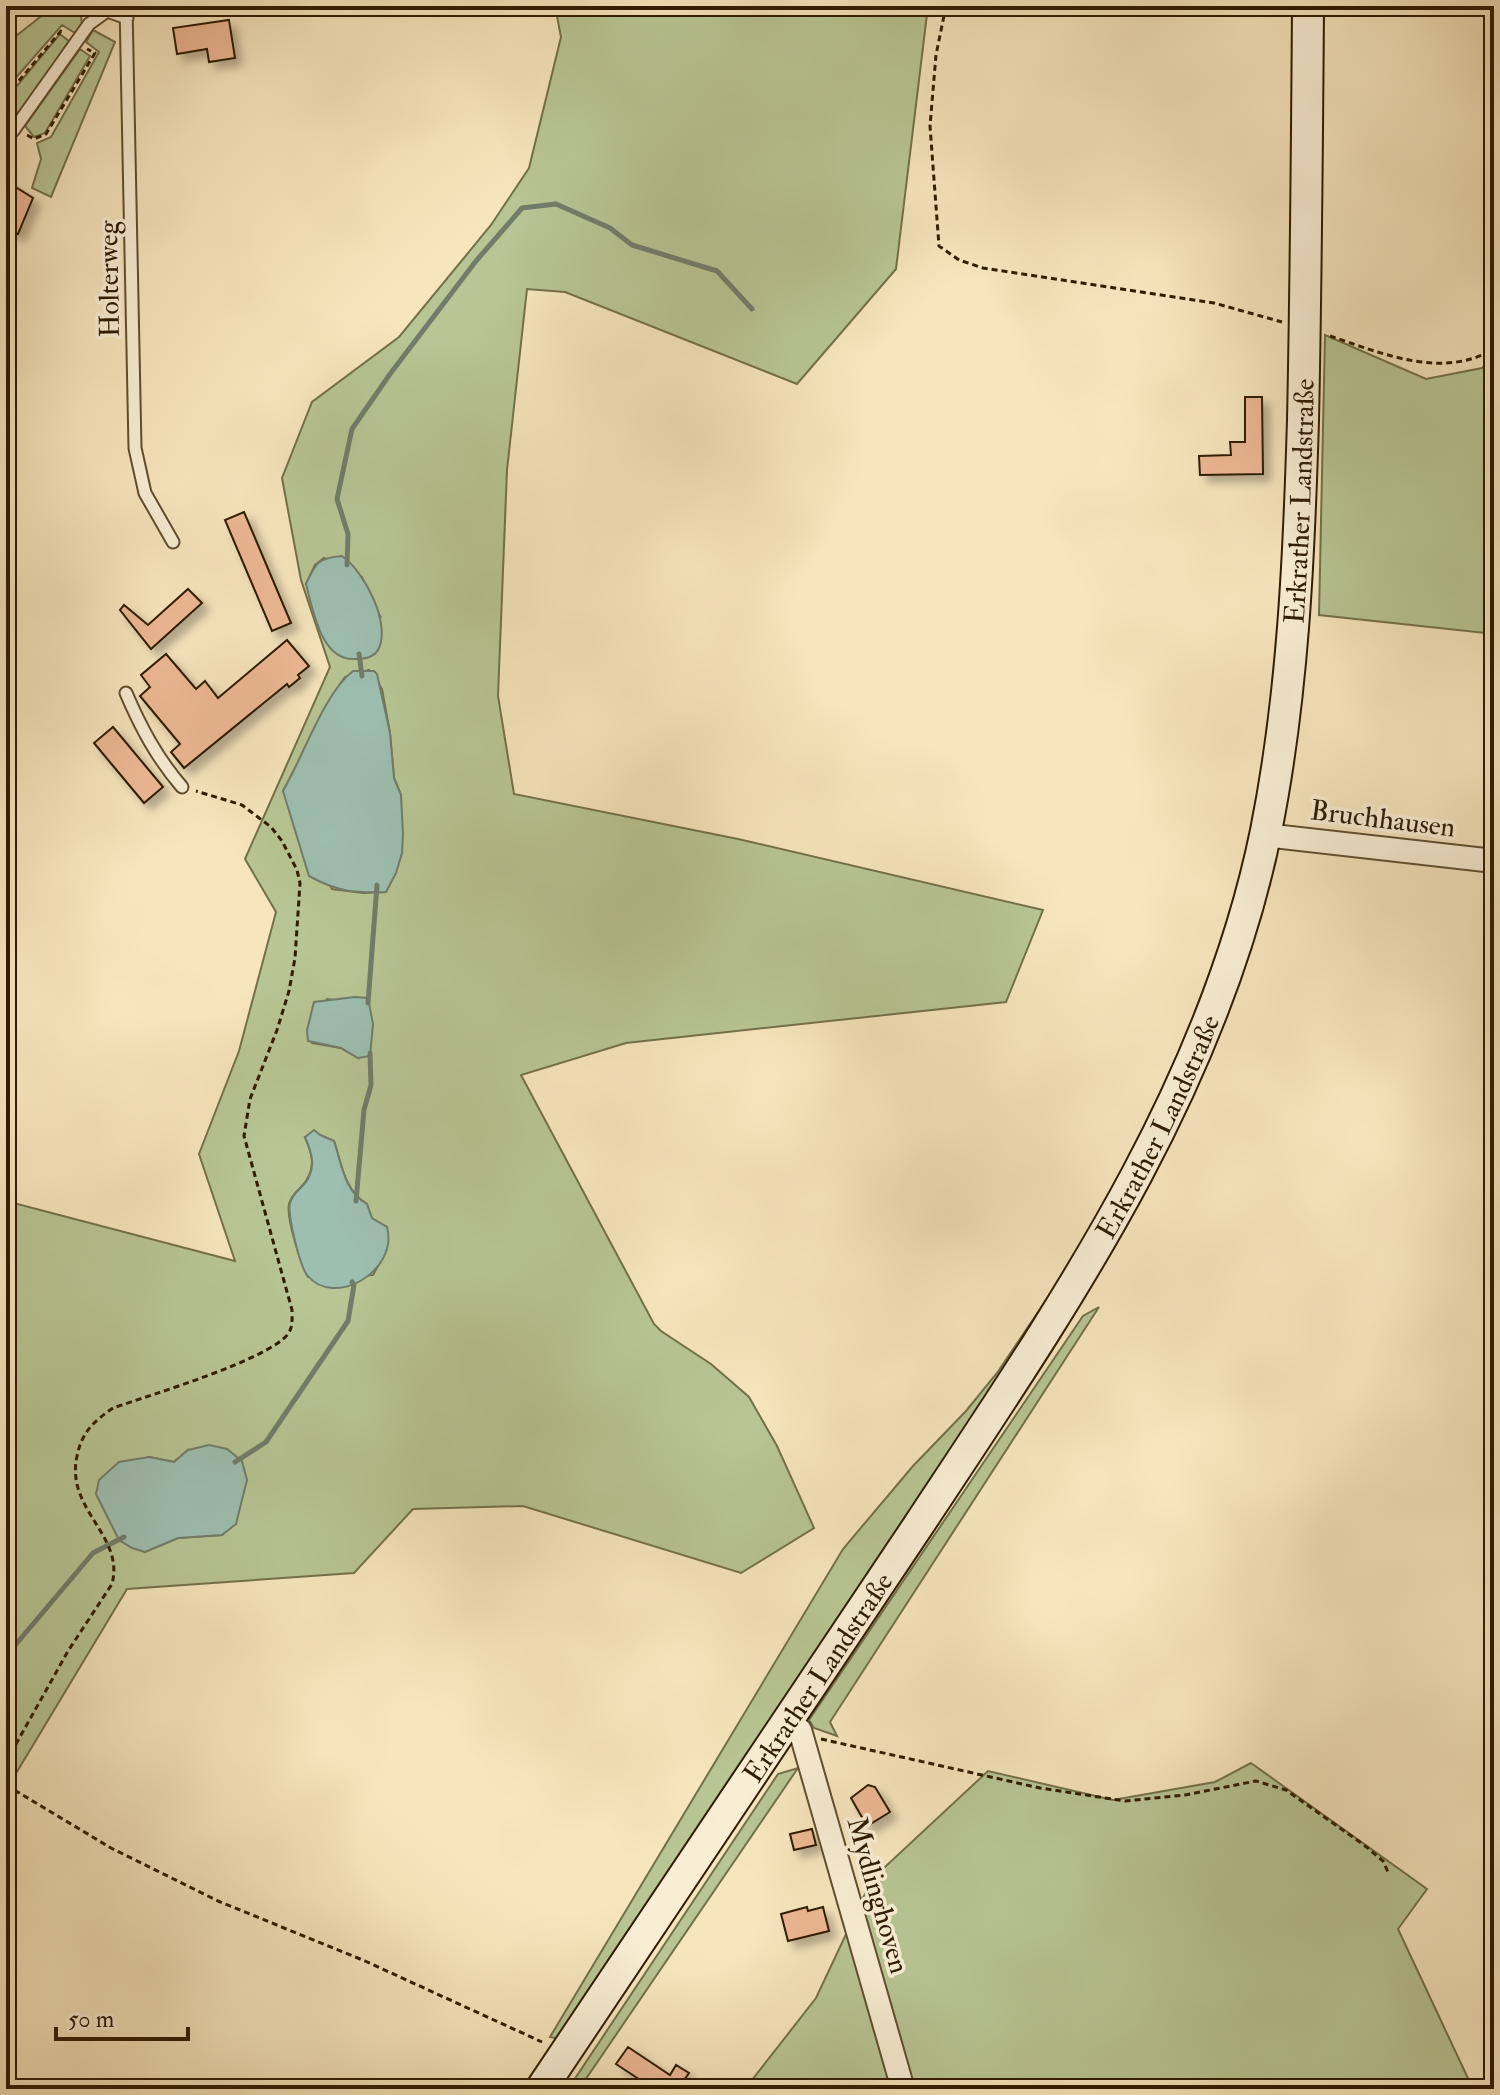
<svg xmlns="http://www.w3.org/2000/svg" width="1500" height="2095" viewBox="0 0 1500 2095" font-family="'IM FELL Double Pica',serif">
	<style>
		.green { fill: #b8c594; stroke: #73704a; stroke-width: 2; fill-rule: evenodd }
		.water { fill: #9dbfb1; stroke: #717d6a; stroke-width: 2 }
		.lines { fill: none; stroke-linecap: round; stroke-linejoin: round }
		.stream { stroke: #717d6a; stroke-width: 5 }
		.building { fill: #ecb794; stroke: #2e1b00; stroke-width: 2; filter: url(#shadow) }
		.lane-casing { stroke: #604e2f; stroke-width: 15 }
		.street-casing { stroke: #604e2f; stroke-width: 26 }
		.secondary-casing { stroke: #2e1b00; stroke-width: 34 }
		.path { stroke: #2e1b00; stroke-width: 3; stroke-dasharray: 6 4; stroke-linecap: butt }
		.lane { stroke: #f9eed4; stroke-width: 11 }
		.street { stroke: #f9eed4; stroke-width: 22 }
		.secondary { stroke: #f9eed4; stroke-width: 30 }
		.labels { text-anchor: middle; stroke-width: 7; stroke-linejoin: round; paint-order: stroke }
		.street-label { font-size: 28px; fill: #2e1b00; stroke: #f9eed4 }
	</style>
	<defs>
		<filter id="shadow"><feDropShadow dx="7" dy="7" stdDeviation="4" flood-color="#0004"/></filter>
	</defs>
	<rect width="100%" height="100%" fill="#f6e5bd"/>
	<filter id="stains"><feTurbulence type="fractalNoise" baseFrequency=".0025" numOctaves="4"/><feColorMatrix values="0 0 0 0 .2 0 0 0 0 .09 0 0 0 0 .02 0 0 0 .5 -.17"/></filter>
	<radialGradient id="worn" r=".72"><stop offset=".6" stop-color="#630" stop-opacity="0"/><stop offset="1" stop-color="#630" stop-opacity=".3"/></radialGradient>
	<path class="green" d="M54 6H75L80 10 82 23 75 33 62 25 6 89V44Z
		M555 6H928L896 269 797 384 565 292 527 289 507 470 498 696 514 794 738 839 1043 910 1006 1002 626 1043 521 1075 654 1324 661 1331 711 1364 749 1397 777 1446 814 1528 741 1573 523 1506 413 1509 354 1573 127 1589 6 1790V1201L235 1261 199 1154 239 1051 276 912 245 859 330 667 301 580 282 478 312 402 399 337 491 225 529 168 561 37ZM324 558 362 577 380 616 306 584 315 565ZM369 670 382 689 390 733 394 778 401 795 386 892 363 893 332 889 283 791 340 684 345 677ZM355 997 358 1058 341 1048 312 1043 327 999 343 1001ZM320 1135 334 1141C342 1165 344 1190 367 1204L371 1218 387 1227V1249L373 1275 308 1277C301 1264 286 1218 289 1204 292 1192 302 1189 307 1179 316 1165 311 1151 305 1137ZM188 1450 222 1535 178 1538 145 1552 149 1457 174 1462Z
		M93 30 115 42 51 197 32 188 41 159 37 143 51 137 99 52 86 42Z
		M60 34 70 42 19 113 6 108V99Z
		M80 49 90 56 45 133 34 137 25 126Z
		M1325 335 1426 379 1482 368 1494 357V634L1319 615Z
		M1068 1276 560 2039 550 2037 843 1549 913 1466 966 1411 997 1373 1057 1284Z
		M1099 1307 830 1722 837 1736 814 1728 809 1720 1083 1316Z
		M1251 1763 1427 1889 1398 1929 1473 2089H745L816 1998 872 1879 988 1771 1113 1800 1215 1782Z
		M798 1768 579 2089H568L778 1774Z"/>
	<path class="water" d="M342 556C364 571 392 624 378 650 374 657 364 659 356 659 321 662 313 610 306 584 316 563 317 558 342 556Z
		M353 671H374L377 674 390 733 394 778 401 795 403 834 402 853 396 873 386 892C354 893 338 892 309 876L283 791C303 757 324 693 353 671Z
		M355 997 368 998 373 1024 370 1056 358 1058 341 1048 308 1041 307 1030 314 1002Z
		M314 1130 320 1135 334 1141C342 1165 344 1191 367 1204L372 1218 387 1227C399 1271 334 1309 307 1275 300 1266 287 1214 290 1203 293 1192 303 1188 308 1179 316 1164 311 1151 305 1137Z
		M209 1445 227 1449 242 1461 247 1480 236 1524 222 1535 178 1538 145 1552 132 1548 119 1540 96 1494 99 1480 119 1462 149 1457 174 1462 188 1450Z"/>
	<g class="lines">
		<path class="stream" d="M347 565 348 534 337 499 352 429 390 374 476 261 522 208 556 204 610 228 632 245 717 271 752 309
			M359 654 362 676
			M368 1003 377 885
			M356 1201 364 1110 371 1085 370 1053
			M235 1462 266 1442 348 1321 354 1285 352 1282
			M6 1656 93 1553 124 1537"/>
	</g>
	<path class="building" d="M229 20 235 58 209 62 207 49 177 54 173 28Z
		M6 181 33 198 18 234 6 230Z
		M1245 397H1262L1263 474 1200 475 1199 456 1231 455 1230 442H1245Z
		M244 512 291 623 272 631 225 520Z
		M188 589 202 603 151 649 120 610 124 605 148 625Z
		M287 640 309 666 298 675 300 678 289 687 287 684 184 768 171 752 180 744 140 696 150 687 141 675 166 654 196 689 205 681 218 698Z
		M113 727 163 787 144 803 94 743Z
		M868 1785 875 1787 890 1812 867 1826 851 1798Z
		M812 1829 816 1845 794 1850 790 1834Z
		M807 1907 808 1911 823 1907 829 1931 788 1941 781 1914Z
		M628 2047 670 2075 676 2065 689 2073 682 2083 691 2089H654L616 2064Z"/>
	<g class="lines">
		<g class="lane-casing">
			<path id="lane" d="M126 6 135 448 145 493 173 542
				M13 131 89 24 107 11 127 18
				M126 693C141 728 157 758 182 787"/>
		</g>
		<g class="street-casing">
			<path id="street" d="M1265 835 1494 861
				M789 1723 800 1730 903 2089"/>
		</g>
		<g class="secondary-casing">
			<g id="secondary">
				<path id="s1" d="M541 2089C667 1901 794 1714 918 1526 1062 1308 1213 1091 1266 831 1293 696 1299 557 1303 420 1306 282 1307 144 1308 6"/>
			</g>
		</g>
		<path class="path" d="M946 6 936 55 930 126 939 246 959 260 983 268 1214 303 1282 322
			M6 96 61 31 65 33
			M27 135 34 139 46 134 95 53 87 49
			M1330 336C1381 353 1442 380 1494 349
			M821 1739 1040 1788 1125 1801 1185 1795 1256 1781 1286 1790 1364 1845 1383 1861 1388 1872
			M6 1762 68 1651 112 1584C125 1535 65 1510 77 1456 82 1432 93 1422 113 1408 150 1395 268 1360 288 1334 293 1327 292 1319 292 1310L244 1136 250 1099 277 1030 289 991 295 958 300 883 297 870 282 841 271 827 242 805 196 791
			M6 1785 111 1848 218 1901 365 1961 542 2042"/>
		<use href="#lane" class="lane"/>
		<use href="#street" class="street"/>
		<use href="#secondary" class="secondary"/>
	</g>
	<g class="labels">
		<g class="street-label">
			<text transform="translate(108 279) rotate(-91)" y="10">Holterweg</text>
			<text dy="10" stroke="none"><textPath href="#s1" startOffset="1792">Erkrather Landstraße</textPath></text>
			<text transform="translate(1383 818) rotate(7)" y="10">Bruchhausen</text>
			<text dy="10" stroke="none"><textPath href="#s1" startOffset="1144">Erkrather Landstraße</textPath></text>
			<text dy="10" stroke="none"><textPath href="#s1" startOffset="496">Erkrather Landstraße</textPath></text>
			<text transform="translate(879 1895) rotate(74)" y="10">Mydlinghoven</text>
		</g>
	</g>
	<rect width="1500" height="2095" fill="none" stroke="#f6e5bd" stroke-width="32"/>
	<rect x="8" y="8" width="1484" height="2079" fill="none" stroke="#2e1b00" stroke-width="4"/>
	<rect x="16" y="16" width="1468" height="2063" fill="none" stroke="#2e1b00" stroke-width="2"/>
	<path d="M56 2027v12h132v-12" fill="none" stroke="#2e1b00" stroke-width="4"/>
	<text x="68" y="2027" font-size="24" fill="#2e1b00" stroke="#f9eed4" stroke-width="6" paint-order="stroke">50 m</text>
	<rect width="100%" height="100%" filter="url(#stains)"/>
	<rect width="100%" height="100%" fill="url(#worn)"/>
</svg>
